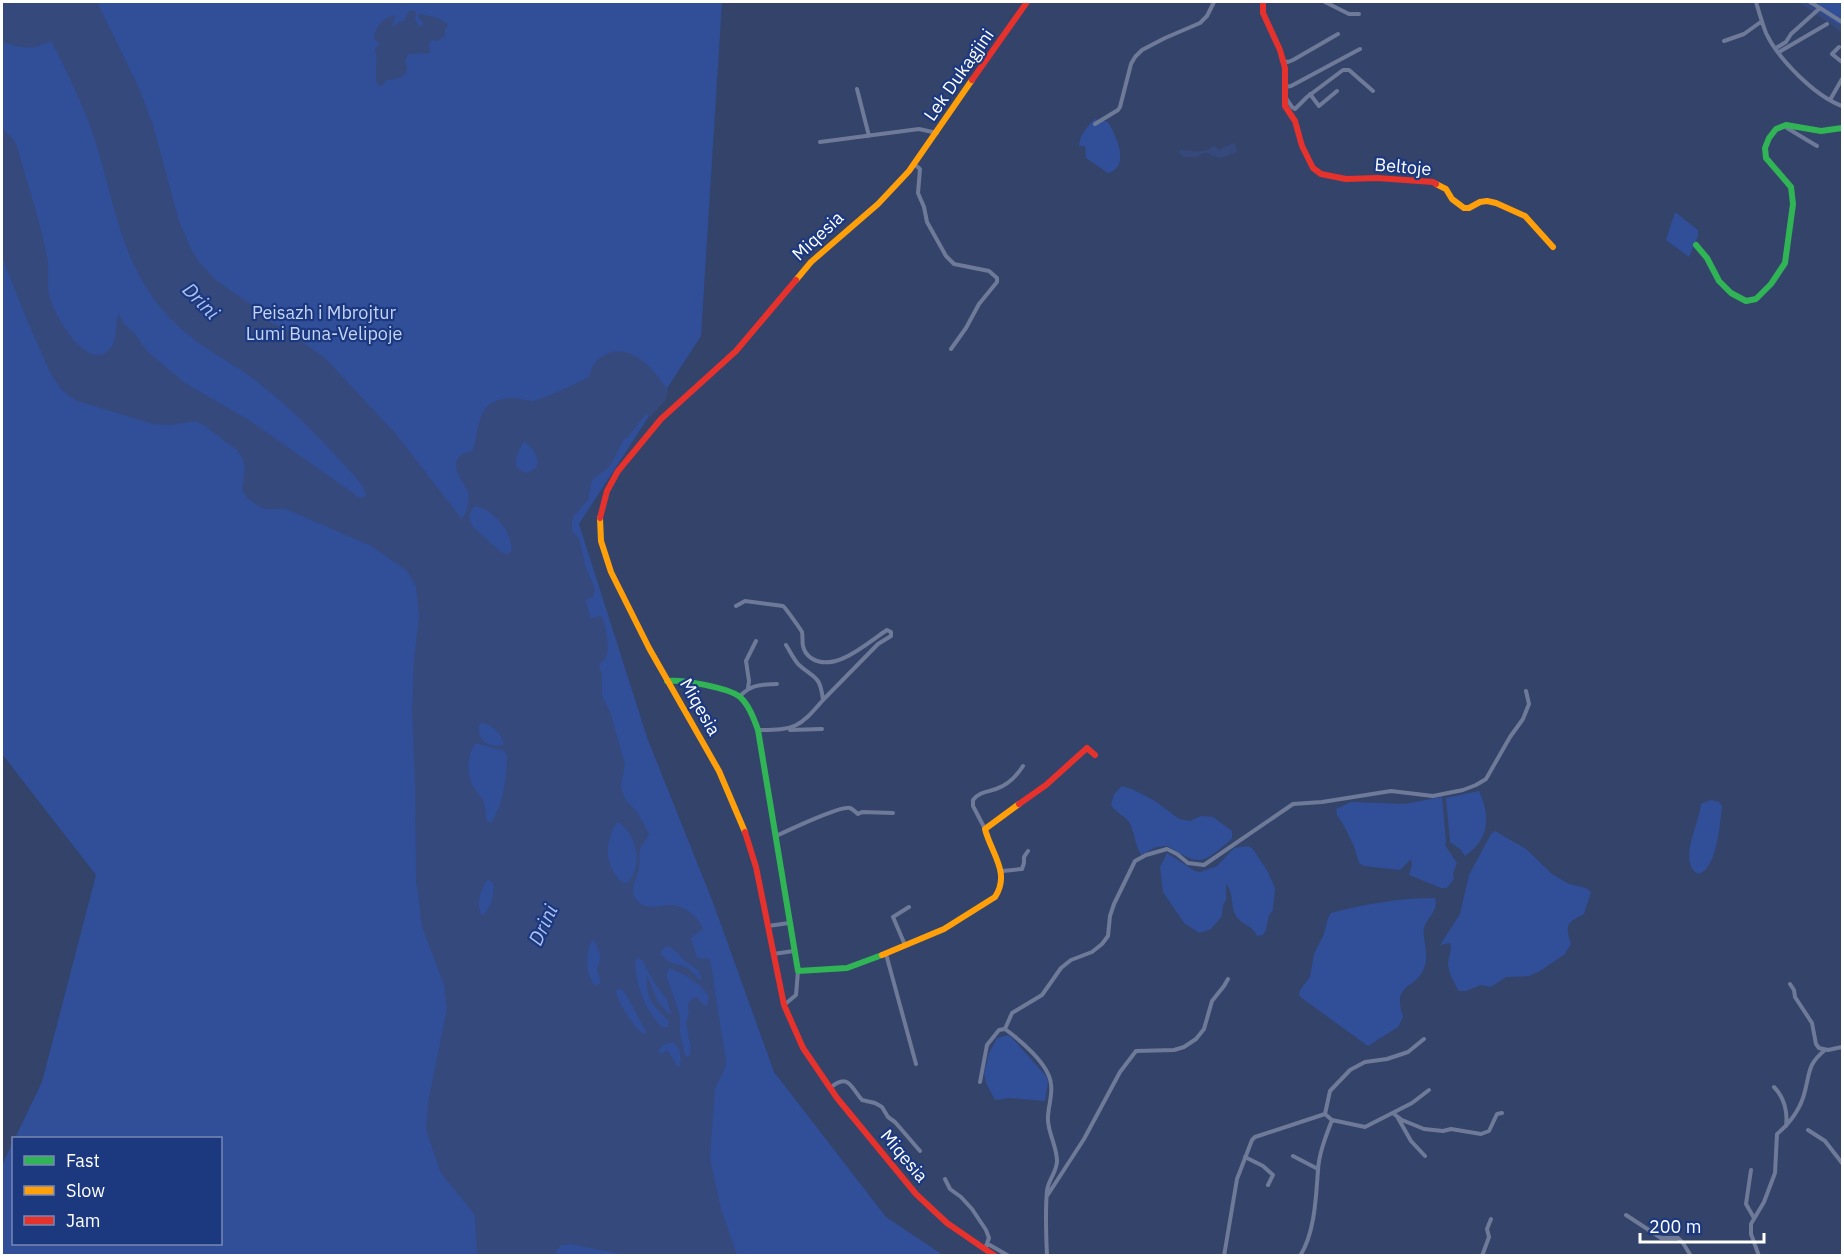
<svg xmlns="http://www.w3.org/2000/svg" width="1844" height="1257" viewBox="0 0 1844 1257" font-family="'IBM Plex Sans',sans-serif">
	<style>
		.green { fill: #304f98 }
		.water { fill: #35497d; fill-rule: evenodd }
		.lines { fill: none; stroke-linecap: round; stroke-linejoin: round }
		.canal { stroke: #35497d; stroke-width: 4.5 }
		.street { stroke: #6e7a98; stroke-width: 4 }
		.fast { stroke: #30b455; stroke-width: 6 }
		.slow { stroke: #ff9f0a; stroke-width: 6 }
		.jam { stroke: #e5322d; stroke-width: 6 }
		.labels { text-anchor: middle; stroke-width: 4.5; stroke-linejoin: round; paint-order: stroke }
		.street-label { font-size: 18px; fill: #fff; stroke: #1c3980 }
		.park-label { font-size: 18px; fill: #c5d4f7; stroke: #1c3980 }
		.water-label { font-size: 20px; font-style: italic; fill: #acc1f1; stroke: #1c3980 }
	</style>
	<rect width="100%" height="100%" fill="#33436a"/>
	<path class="green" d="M2 2H722L701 336 579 524 648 740 714 905 774 1072 886 1217 943 1255H2V1166L13 1141 14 1244H220V1138H15L42 1082 96 875 2 754Z
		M1798 2H1842V29Z
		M1095 119 1108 122C1116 135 1131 167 1108 173L1086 158 1085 146H1079C1080 134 1087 127 1095 119Z
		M1675 212 1698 230V236L1689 257 1666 240Z
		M1122 786 1134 790 1155 801 1179 819 1190 821 1201 816 1213 817 1232 831V839C1202 863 1202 868 1168 846L1156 847 1141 855C1135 845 1134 830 1129 822 1124 815 1116 813 1111 805L1114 794Z
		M1479 791C1491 817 1489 840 1465 856L1460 849 1450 842 1446 798Z
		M1442 797 1446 841 1445 845 1457 863 1453 873 1454 879 1447 888H1441L1409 875 1412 865 1411 859 1400 870 1364 866 1359 863 1354 846 1343 824 1337 815 1336 809 1351 802 1404 804Z
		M1711 800 1719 802 1722 806C1720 823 1717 870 1698 874 1677 862 1700 822 1701 804Z
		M1495 831 1526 849 1552 874 1569 884 1586 888 1591 892 1584 914C1566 923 1565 925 1571 944L1565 954 1540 971 1529 976 1506 977 1491 987 1481 985 1466 991H1459C1454 982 1448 973 1448 963 1449 956 1452 951 1450 943L1440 945 1460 914 1469 875 1491 834Z
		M1248 846 1253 849 1268 872 1275 888 1273 910 1269 915 1266 930 1263 935 1257 936C1254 926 1242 925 1236 916 1230 906 1234 892 1226 884V900L1223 905 1222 916 1211 929 1199 933 1184 923 1163 892 1160 867 1167 853 1195 871 1200 872 1217 866 1234 848Z
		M1435 898C1439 911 1428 916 1424 928 1422 937 1429 953 1425 965 1418 991 1391 980 1403 1017L1398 1027 1368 1046 1299 996 1300 990 1310 977 1314 954 1324 934 1328 918 1331 913C1366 904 1399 898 1435 898Z
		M1008 1035 1013 1039 1046 1076 1048 1082 1045 1101 1010 1098 995 1100 986 1083 984 1074 989 1053 997 1038Z"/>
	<path class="water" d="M2 2H97L139 88 153 125 179 221 191 249 200 263 217 281 259 310 268 321 282 327 325 358 395 433 461 518 464 516C467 509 470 500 468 492 464 482 449 467 460 456 463 453 469 453 473 450 480 424 477 398 514 398 520 398 526 401 532 401 542 400 579 382 589 377 590 374 591 371 592 368 594 362 603 355 609 353 634 344 656 372 668 391L666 400 650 417 646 414 628 437 624 439 610 466 592 480 588 500 574 516 572 521V532L579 538 586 568 595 589 593 597 586 600 590 618 601 616C606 622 609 645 607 654 606 659 602 662 599 665L602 674V696L610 711 625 764 621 786 622 791 626 800 638 813 649 834C648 840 642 843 640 849 639 855 640 862 639 868 638 876 633 883 633 891 633 894 634 897 636 899 646 912 658 905 671 905 685 905 698 917 703 929L691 938 697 958 710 959 726 1061 725 1068 715 1089 710 1158 721 1209 737 1255H625L570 1244 560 1246 554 1255H477L475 1215 441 1173 426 1130 428 1102 447 1009 444 985 422 927 416 880 415 787 412 708 414 659 419 616 416 586 406 570 371 546 286 509H266L260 507 248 499 242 490 245 467 243 459 237 450 205 426 196 421 169 425 153 424 77 401 69 396 61 389 51 374 26 318 2 257V128L13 139 17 146C27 183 40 219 47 257 50 271 46 285 50 298 54 314 82 363 103 354 121 345 113 325 119 314L124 324 134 333 148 352 185 383 249 420 360 498 366 496C365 485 353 475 346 467 318 435 287 405 254 379 229 361 202 348 179 327 119 272 116 202 92 131 81 101 67 72 53 44L51 41C31 51 22 48 2 42ZM524 441C532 448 541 456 536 468L527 473C508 468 518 452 524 441ZM475 506C493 509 514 533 511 552L506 554 501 552 473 527C468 520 468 512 475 506ZM482 723C492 724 503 735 504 745 489 748 477 741 479 725ZM475 744H479L504 751 507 756C507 778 503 805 491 823L487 821C485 815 486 808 484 802 481 796 476 792 473 786 466 773 467 756 475 744ZM616 823H619C637 835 644 866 627 883 620 882 616 877 613 871 604 854 608 839 616 823ZM488 879 493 883C495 894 491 906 484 915H482C475 906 481 888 488 879ZM592 940 595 942 600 954V959L597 969 601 983 595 986C585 973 585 955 592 940ZM666 946 672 948 685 961 698 970 702 979H699C695 975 692 971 688 968 675 962 672 967 661 954V951ZM638 958 643 961 655 984 666 998 671 1013 669 1014 658 1002 647 975C646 999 652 1005 669 1021L668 1027H662C645 1011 635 983 635 960ZM669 968C683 974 702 983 709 997L707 1006 703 1005 697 997 692 999 688 1004 689 1013 686 1023 691 1049 690 1055 687 1057 685 1055 680 1033V1015L666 975ZM619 989 624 991 646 1031V1033L644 1034C634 1029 617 1001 616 990ZM672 1042C680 1045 682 1058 680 1066H677L668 1051H666L662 1054 658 1051 663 1045Z
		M410 10 415 11 416 17 414 18 420 27 423 25V23L419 19 418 13C429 17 440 16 448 25L445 30V36L438 41 432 40C426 44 431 47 430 53L408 54 405 62 407 67C407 78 395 80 387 80L381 86 378 85C373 75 379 62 375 51V48L380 44 374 38C376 26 382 20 393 15L395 19 392 25 394 27 397 23 405 20V17Z
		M1233 143 1235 144 1237 152 1221 158 1212 156 1208 153H1204L1197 157H1184L1179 152 1181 150C1194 151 1203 154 1214 146L1219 150Z"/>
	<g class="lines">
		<path class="canal" d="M1803 2 1842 30"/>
		<path class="street" d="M1325 2 1349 14H1359
			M1756 2C1759 12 1762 23 1766 33 1778 59 1815 96 1842 106
			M1810 2 1820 8
			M1724 41 1744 34 1762 21
			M1839 47 1832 54 1842 62
			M1776 48 1786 42 1791 34 1820 8 1842 22
			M1779 52 1827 24
			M1283 61 1288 62 1293 60 1338 34
			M1285 87 1291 86 1360 49
			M857 89 869 136
			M1310 94 1319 106 1337 91
			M1286 98 1292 107 1295 109 1307 97 1343 70H1349L1373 91
			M1830 100 1842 79
			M1095 124 1118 110 1120 107 1131 64 1135 57 1142 50 1165 38 1200 23 1207 16 1214 2
			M1786 125 1787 128 1817 146
			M820 142 919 129 937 133
			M914 164 920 169 918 193 924 207 927 222 946 256 954 264 989 271 997 278V282L979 304 966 328 951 349
			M736 606 745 601 783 606C785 607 801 630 802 632 803 637 802 642 803 646 804 651 807 655 811 658 835 674 868 642 887 630L891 632V636L878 644 823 700
			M748 688 749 681 746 661 756 641
			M740 696C752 684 760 685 777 684
			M758 730C795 730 799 728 823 700 820 675 815 679 799 665 794 660 790 651 786 645
			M790 730 822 729
			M985 829 973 806V800C979 792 987 792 996 789 1008 785 1016 777 1023 766
			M776 836C787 831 841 805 850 808 853 809 855 812 858 814L862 812 893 813
			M1002 871 1022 869 1024 863V857L1028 851
			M768 926 789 923
			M905 945 893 917 909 907
			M773 954 794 951
			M886 954 916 1064
			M1790 984 1794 990 1795 997 1812 1023 1816 1044 1819 1048 1828 1050 1842 1047
			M784 1005 796 995 798 971
			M1005 1029 1012 1013 1042 995 1061 968 1071 960 1092 952 1102 944 1108 936 1110 916 1114 904 1135 861 1146 855 1167 849 1177 854 1188 863 1204 865 1293 804 1322 802 1391 791 1433 796 1463 790 1476 785 1486 779 1510 737 1523 719 1529 704 1526 691
			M980 1082 987 1045 999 1030 1005 1029C1020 1040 1049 1064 1051 1084 1053 1096 1047 1109 1048 1121 1049 1135 1057 1147 1057 1161 1057 1172 1048 1180 1047 1191 1045 1212 1046 1234 1047 1256
			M1774 1087C1784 1097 1788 1112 1786 1126
			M830 1088C849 1072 851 1088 862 1100L875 1103 882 1107 888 1117 895 1122 920 1151
			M1325 1114 1330 1091 1350 1070 1365 1062 1387 1059 1408 1052 1424 1039
			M1394 1114 1402 1120 1424 1129 1443 1131 1451 1129 1481 1134 1489 1131 1497 1114 1502 1113
			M1398 1118 1411 1141 1425 1156
			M1808 1130 1825 1141 1842 1163
			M1293 1156 1318 1169
			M1245 1157 1263 1166 1273 1175 1268 1185
			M1751 1170 1746 1204 1754 1218
			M945 1179 950 1189 961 1197 972 1209 986 1230 989 1238 985 1249
			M1047 1196 1084 1139 1120 1072 1136 1051 1174 1050 1184 1047 1196 1039 1204 1029 1212 1001 1224 986 1228 979
			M1626 1215 1661 1238H1678L1683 1243 1691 1256
			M988 1244 1009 1256
			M1224 1256 1237 1179 1252 1140 1255 1137 1325 1114 1332 1120 1365 1127 1412 1103 1429 1090
			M1300 1256C1315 1233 1316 1196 1318 1170 1319 1153 1326 1136 1332 1120
			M1482 1256 1489 1237 1487 1229 1491 1219
			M1759 1256 1751 1234V1224L1764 1202 1775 1173 1777 1134C1790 1123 1801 1108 1805 1091 1810 1071 1808 1064 1825 1050"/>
		<path class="fast" d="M1696 245 1707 258 1719 281 1731 293 1746 301 1756 299 1771 284 1785 263 1793 204 1791 187 1766 158 1765 148 1769 138 1776 129 1786 125 1821 131 1842 128
			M667 681C682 679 729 688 740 697 749 705 754 719 758 730L798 971 847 968 882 955"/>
		<path class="slow" d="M1436 184 1446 189 1452 199 1464 208H1469L1480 202 1487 201 1496 203 1525 216 1553 247
			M796 280 811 262 878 204 909 171 972 80
			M600 518 601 541 611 572 649 648 719 771 745 832
			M882 955 944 929 995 897C1011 873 991 853 985 829L1019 804"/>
		<path class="jam" d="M1263 2V13L1280 50 1285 68V106L1295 121 1302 146 1313 168 1321 174 1346 179 1377 178 1433 182 1436 184
			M972 80 1027 2
			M600 518 607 491 618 471 661 419 736 351 796 280
			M1019 804 1046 785 1087 748 1095 755
			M745 832 756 867 784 1005 803 1048 837 1098 916 1194 947 1223 995 1256"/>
	</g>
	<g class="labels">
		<g class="street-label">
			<text transform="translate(959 75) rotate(-55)" y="6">Lek Dukagjini</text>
			<text transform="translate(1403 167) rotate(5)" y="6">Beltoje</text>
			<text transform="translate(818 236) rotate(-43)" y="6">Miqesia</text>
			<text transform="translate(700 707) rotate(60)" y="6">Miqesia</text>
			<text transform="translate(904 1156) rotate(50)" y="6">Miqesia</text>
		</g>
		<g class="park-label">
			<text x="324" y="319">Peisazh i Mbrojtur<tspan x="324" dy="21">Lumi Buna-Velipoje</tspan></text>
		</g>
		<g class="water-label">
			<text transform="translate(201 301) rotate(45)" y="7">Drini</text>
			<text transform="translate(543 925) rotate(-65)" y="7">Drini</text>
		</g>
	</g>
	<rect width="1844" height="1257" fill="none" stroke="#ffffff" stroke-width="6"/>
	<rect x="12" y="1137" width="210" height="108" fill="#1c3980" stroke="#7788b3" stroke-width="1.5"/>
	<rect x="24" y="1156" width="30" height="9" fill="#30b455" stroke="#7788b3" stroke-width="1.5"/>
	<text x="66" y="1167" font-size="18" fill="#ffffff">Fast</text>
	<rect x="24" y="1186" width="30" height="9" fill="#ff9f0a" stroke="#7788b3" stroke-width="1.5"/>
	<text x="66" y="1197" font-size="18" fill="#ffffff">Slow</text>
	<rect x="24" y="1216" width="30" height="9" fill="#e5322d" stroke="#7788b3" stroke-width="1.5"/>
	<text x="66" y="1227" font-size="18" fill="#ffffff">Jam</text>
	<path d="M1640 1233v9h124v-9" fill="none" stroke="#ffffff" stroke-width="3"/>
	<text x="1649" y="1233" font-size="18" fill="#ffffff" stroke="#1c3980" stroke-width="4.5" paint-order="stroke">200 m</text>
</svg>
